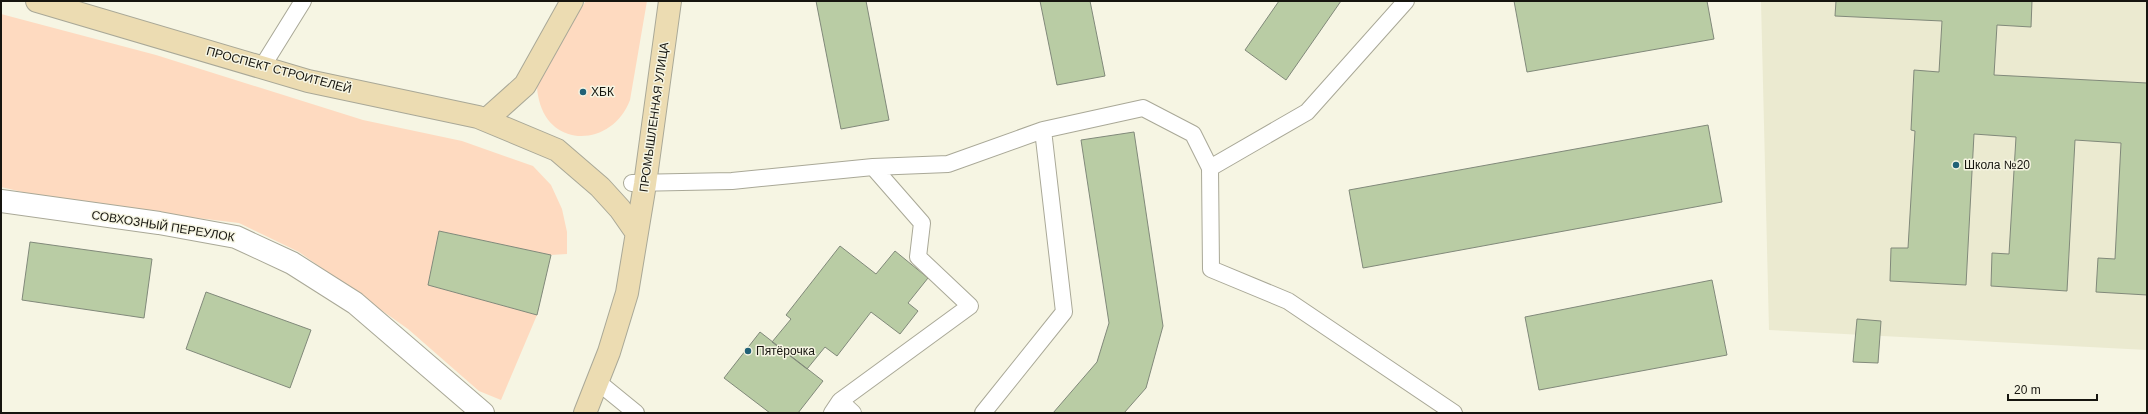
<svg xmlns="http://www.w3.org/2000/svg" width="2148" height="414" viewBox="0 0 2148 414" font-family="Arial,sans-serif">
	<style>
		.built { fill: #ebead0 }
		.green { fill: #fedac0 }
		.building { fill: #b9cca4; stroke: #81897a }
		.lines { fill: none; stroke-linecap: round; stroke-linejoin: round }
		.lane-casing { stroke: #a9a897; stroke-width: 18 }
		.street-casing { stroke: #a9a897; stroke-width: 24 }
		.secondary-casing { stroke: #a9a897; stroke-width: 24 }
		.lane { stroke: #fff; stroke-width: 16 }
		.street { stroke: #fff; stroke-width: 22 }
		.secondary { stroke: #ecdcb2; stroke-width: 22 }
		.poi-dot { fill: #216176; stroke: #f6f5e3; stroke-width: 1.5 }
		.labels { text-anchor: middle; stroke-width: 3; stroke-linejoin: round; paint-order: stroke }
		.street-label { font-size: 12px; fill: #16150f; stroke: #f6f5e3 }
		.poi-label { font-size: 12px; fill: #16150f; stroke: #f6f5e3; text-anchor: start }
	</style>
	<rect width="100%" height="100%" fill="#f6f5e3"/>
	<path class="built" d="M1761 1H2147V350L1769 330Z"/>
	<path class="green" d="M586 1H647L630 100C613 146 551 150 539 100 538 95 536 88 538 82 546 53 569 26 586 1Z
		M1 14 156 55 363 120 462 141 533 166 551 185 562 209 567 232V254L551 255 439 231 428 285 537 315 501 400 479 391 408 329 299 252 239 223 65 202 1 187Z"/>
	<path class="building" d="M816 1H866L889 120 841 129Z
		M1040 1H1090L1105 76 1057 85Z
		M1279 1H1341L1286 80 1245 50Z
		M1514 1H1707L1714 39 1527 72Z
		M1836 1H2032L2031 27 1997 25 1994 75 2147 83V295L2096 292 2098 258 2115 259 2121 143 2075 140 2067 291 1991 286 1992 253 2009 254 2016 137 1974 134 1966 285 1890 281 1891 248H1908L1915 131 1911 130 1914 70 1939 72 1942 21 1835 16Z
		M1708 125 1722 202 1363 268 1349 190Z
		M1134 132 1163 326 1146 388 1124 413H1053L1097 362 1109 323 1081 140Z
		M439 231 551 255 537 315 428 285Z
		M30 242 152 259 144 318 22 300Z
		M840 246 876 274 895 251 928 278 908 303 918 311 900 334 871 312 837 356 825 347 807 369 772 342 791 319 786 315Z
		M1712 280 1727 355 1539 390 1525 317Z
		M206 292 311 330 290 388 186 349Z
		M1857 319 1881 321 1878 363 1853 362Z
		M760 332 823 381 798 413H770L724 378Z"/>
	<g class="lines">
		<g class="lane-casing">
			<path id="lane" d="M262 67 303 1
				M873 167 948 164 1043 130
				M1210 168 1211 269 1288 301 1454 413
				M645 184 632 183 732 181 873 167 922 223 918 257 970 306 840 401 853 413
				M598 382 636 413
				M832 413 840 401
				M983 413 1064 312 1043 130 1143 108 1193 134 1210 168 1307 112 1406 1"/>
		</g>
		<g class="street-casing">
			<path id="street" d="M1 201 159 223 236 237 292 263 355 303 483 413"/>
		</g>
		<g class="secondary-casing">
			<path id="secondary" d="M37 1 308 81 478 117 557 150 600 187 620 209 636 232
				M486 120 525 85 572 1
				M585 413 609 352 627 293 645 184 670 1"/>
		</g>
		<use href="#lane" class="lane"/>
		<use href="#street" class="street"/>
		<use href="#secondary" class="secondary"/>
	</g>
	<g class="poi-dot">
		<circle cx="583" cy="92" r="4"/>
		<circle cx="1956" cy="165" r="4"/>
		<circle cx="748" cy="351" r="4"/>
	</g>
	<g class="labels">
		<g class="street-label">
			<text transform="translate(279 70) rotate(15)" y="4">ПРОСПЕКТ СТРОИТЕЛЕЙ</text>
			<text transform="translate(654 117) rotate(-82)" y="4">ПРОМЫШЛЕННАЯ УЛИЦА</text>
			<text transform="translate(163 226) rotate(9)" y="4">СОВХОЗНЫЙ ПЕРЕУЛОК</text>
		</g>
		<g class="poi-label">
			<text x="591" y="96">ХБК</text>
			<text x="1964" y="169">Школа №20</text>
			<text x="756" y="355">Пятёрочка</text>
		</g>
	</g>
	<rect width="2148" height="414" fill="none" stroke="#16150f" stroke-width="4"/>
	<path d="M2008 394v6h89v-6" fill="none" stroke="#16150f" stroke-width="2"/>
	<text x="2014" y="394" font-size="12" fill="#16150f" stroke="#f6f5e3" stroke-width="3" paint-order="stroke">20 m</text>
</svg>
